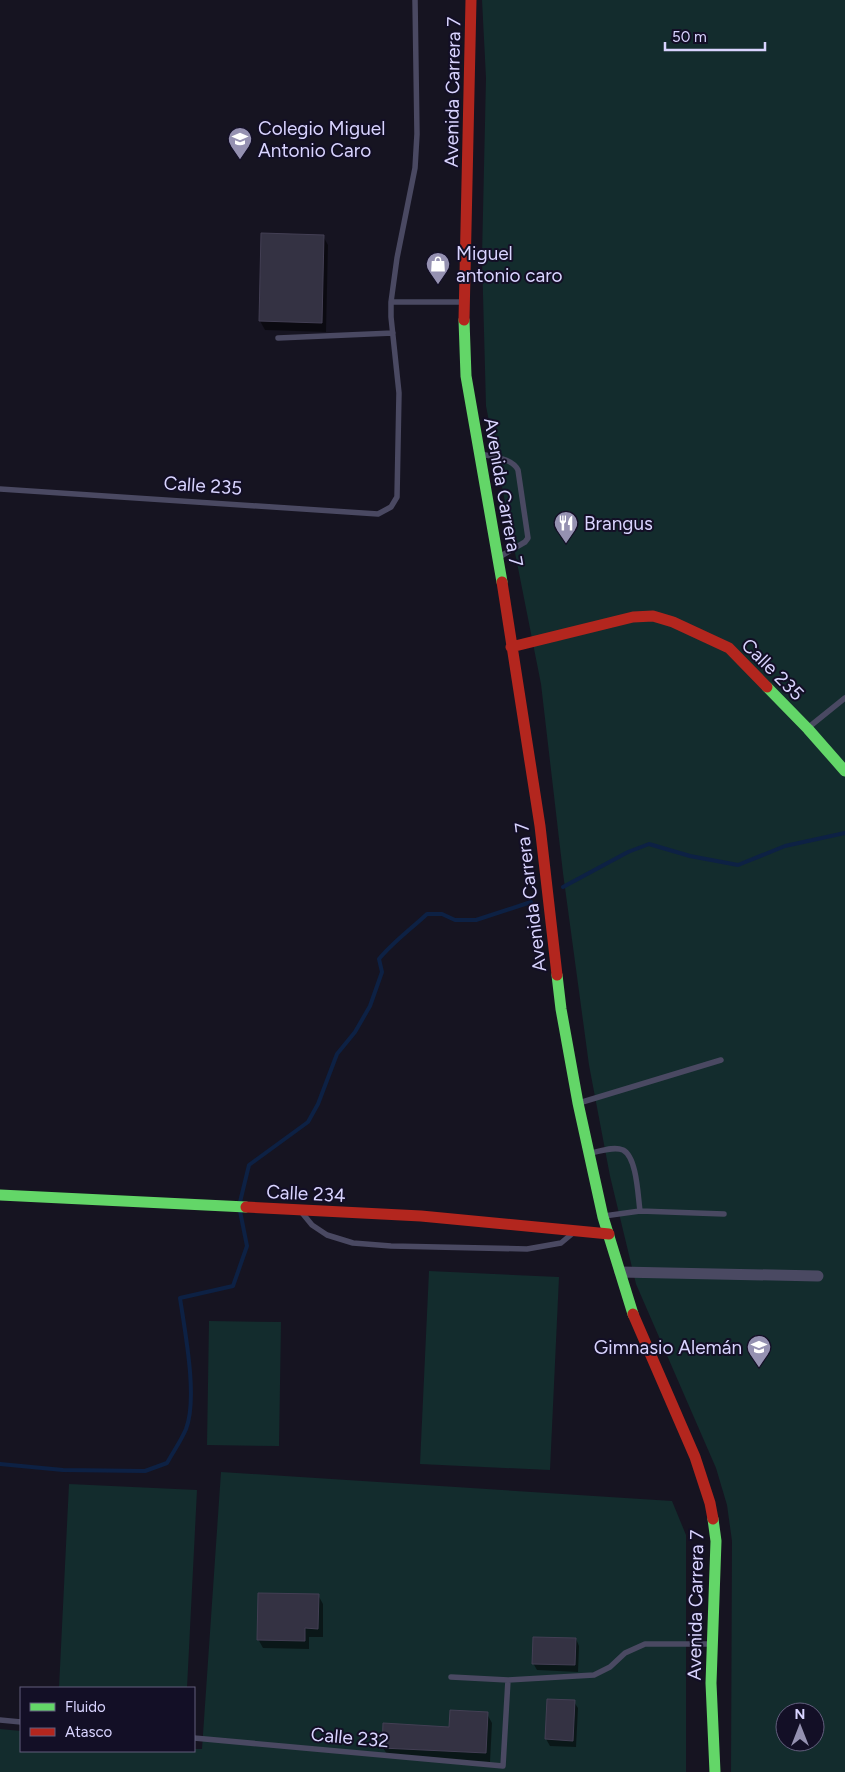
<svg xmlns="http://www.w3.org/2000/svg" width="845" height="1772" viewBox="0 0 845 1772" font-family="Figtree,sans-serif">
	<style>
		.green { fill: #132c2d; fill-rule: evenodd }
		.shadow { fill: #0007 }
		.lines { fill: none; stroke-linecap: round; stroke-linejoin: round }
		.stream { stroke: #0d2144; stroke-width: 4 }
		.building { fill: #343243; stroke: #433f54 }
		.lane { stroke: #4a4962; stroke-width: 5.5 }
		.street { stroke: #4a4962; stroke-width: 11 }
		.fast { stroke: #63d668; stroke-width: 11 }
		.jam { stroke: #b3261e; stroke-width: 11 }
		.labels { text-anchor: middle; stroke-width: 4; stroke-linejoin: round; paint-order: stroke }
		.street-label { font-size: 19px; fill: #d9d4ff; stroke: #130f26 }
		.poi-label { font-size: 19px; fill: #d9d4ff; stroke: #130f26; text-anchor: start }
	</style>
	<rect width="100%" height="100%" fill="#161421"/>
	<path class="green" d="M482 0H845V1772H731L732 1541 727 1505 716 1468 636 1284 610 1176 589 1065 563 873 541 684 486 406 482 257 486 78ZM785 1712H815V1742H785Z
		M429 1271 559 1277 550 1470 420 1464Z
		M209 1321 281 1322 279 1446 207 1445Z
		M221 1472 672 1501 686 1535V1772H0V1729L21 1731V1751H194V1749H202Z
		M69 1484 197 1490 187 1688H59Z"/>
	<path class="shadow" d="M262 235 323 236 328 245 326 332 265 330 260 321Z
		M318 1595 323 1604V1637H309V1649L263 1648 258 1639Z
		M576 1639 579 1646 578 1672 537 1670 533 1663Z
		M548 1700 574 1702 578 1708 576 1747 550 1746 546 1739Z
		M487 1714 492 1723 490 1762 389 1757 383 1748 451 1728Z"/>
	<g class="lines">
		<path class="stream" d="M563 887 628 852 649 844 690 856 738 865 785 846 845 833
			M240 1202 249 1165 308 1122 318 1104 337 1054 355 1032 370 1006 382 972 379 959C393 942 411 929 427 914H442L455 920H476L531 902
			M0 1464 63 1470 145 1471 167 1463C173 1452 181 1441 186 1429 198 1398 185 1332 180 1298L233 1286 247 1246 240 1211"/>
	</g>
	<path class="building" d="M261 233 324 235 322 323 259 321Z
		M258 1593 319 1594 318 1629 305 1628V1641L257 1640Z
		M533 1637 576 1638 575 1665 532 1664Z
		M547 1699 575 1700 573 1741 545 1739Z
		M450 1710 488 1712 486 1753 382 1748 383 1723 449 1727Z"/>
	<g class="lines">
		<path class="lane" d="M391 302 397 258 415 168 417 134 415 0
			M278 338 393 333
			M481 454C493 457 512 458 518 470L528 538 525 542 501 556
			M0 489 378 514 391 507 397 497 399 393 391 317V302H462
			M809 727 845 698
			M579 1103 721 1060
			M591 1153C601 1151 614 1146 623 1150 637 1157 638 1197 640 1211L604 1216
			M640 1211 724 1214
			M303 1214 312 1225 327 1235 353 1243 391 1246 527 1249 561 1243 573 1233
			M451 1677 508 1680 594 1675 610 1667 625 1653 645 1644H710
			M0 1720 21 1722
			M194 1738 503 1766 508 1680"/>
		<path class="street" d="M620 1272 818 1276"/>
		<path class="fast" d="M464 320 466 376 502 582
			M767 687 808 729 845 771
			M557 975 561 1009 578 1103 603 1217 633 1314
			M0 1195 246 1207
			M713 1519 716 1541 711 1683 715 1772"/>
		<path class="jam" d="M464 320 471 0
			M502 582 540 826 557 975
			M511 647 633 617 653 616 673 622 729 648 767 687
			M246 1207 421 1216 609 1234
			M633 1314 695 1457 710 1503 713 1519"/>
	</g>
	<defs>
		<g id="school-pin" transform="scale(1.25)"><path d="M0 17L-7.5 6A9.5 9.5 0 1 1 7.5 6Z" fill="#9591b1" stroke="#130f26"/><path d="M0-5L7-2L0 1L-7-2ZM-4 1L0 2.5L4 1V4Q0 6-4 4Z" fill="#fff"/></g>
		<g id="shop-pin" transform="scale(1.25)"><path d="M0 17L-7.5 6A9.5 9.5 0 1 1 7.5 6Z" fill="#9591b1" stroke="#130f26"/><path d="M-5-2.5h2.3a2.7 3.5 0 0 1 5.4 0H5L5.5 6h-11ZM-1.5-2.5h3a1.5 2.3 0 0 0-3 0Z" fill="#fff"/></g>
		<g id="restaurant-pin" transform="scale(1.25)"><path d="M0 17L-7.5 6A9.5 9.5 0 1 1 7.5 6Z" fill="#9591b1" stroke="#130f26"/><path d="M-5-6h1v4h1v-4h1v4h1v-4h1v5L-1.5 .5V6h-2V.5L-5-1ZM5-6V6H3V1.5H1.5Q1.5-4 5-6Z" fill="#fff"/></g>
	</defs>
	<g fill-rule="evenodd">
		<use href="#school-pin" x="240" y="139"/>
		<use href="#shop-pin" x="438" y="264"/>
		<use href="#restaurant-pin" x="566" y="523"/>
		<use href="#school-pin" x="759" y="1347"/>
	</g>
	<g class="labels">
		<g class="street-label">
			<text transform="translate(452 92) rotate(-89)" y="7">Avenida Carrera 7</text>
			<text transform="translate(203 485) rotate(4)" y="7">Calle 235</text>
			<text transform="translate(504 492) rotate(80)" y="7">Avenida Carrera 7</text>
			<text transform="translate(773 669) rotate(45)" y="7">Calle 235</text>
			<text transform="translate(530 897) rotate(-97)" y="7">Avenida Carrera 7</text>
			<text transform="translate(306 1193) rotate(3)" y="7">Calle 234</text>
			<text transform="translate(695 1605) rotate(-89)" y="7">Avenida Carrera 7</text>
			<text transform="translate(350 1737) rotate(5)" y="7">Calle 232</text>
		</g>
		<g class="poi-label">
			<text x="258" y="135">Colegio Miguel<tspan x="258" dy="22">Antonio Caro</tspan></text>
			<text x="456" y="260">Miguel<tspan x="456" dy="22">antonio caro</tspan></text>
			<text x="584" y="530">Brangus</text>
			<text x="742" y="1354" text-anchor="end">Gimnasio Alemán</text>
		</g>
	</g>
	<rect x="20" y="1687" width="175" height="65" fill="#130f26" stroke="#625e7d"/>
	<rect x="30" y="1703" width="25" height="8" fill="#63d668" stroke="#625e7d"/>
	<text x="65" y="1712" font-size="15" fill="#d9d4ff">Fluido</text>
	<rect x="30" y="1728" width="25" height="8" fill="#b3261e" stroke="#625e7d"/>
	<text x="65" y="1737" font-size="15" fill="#d9d4ff">Atasco</text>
	<g transform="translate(800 1727)"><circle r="24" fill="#130f26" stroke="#625e7d"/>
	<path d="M0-4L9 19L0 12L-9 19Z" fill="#9591b1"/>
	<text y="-8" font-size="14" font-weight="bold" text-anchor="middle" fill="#d9d4ff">N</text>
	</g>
	<path d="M665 42v8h100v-8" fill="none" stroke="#d9d4ff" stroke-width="2.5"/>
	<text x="672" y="42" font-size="15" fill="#d9d4ff" stroke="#130f26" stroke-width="4" paint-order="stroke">50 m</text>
</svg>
